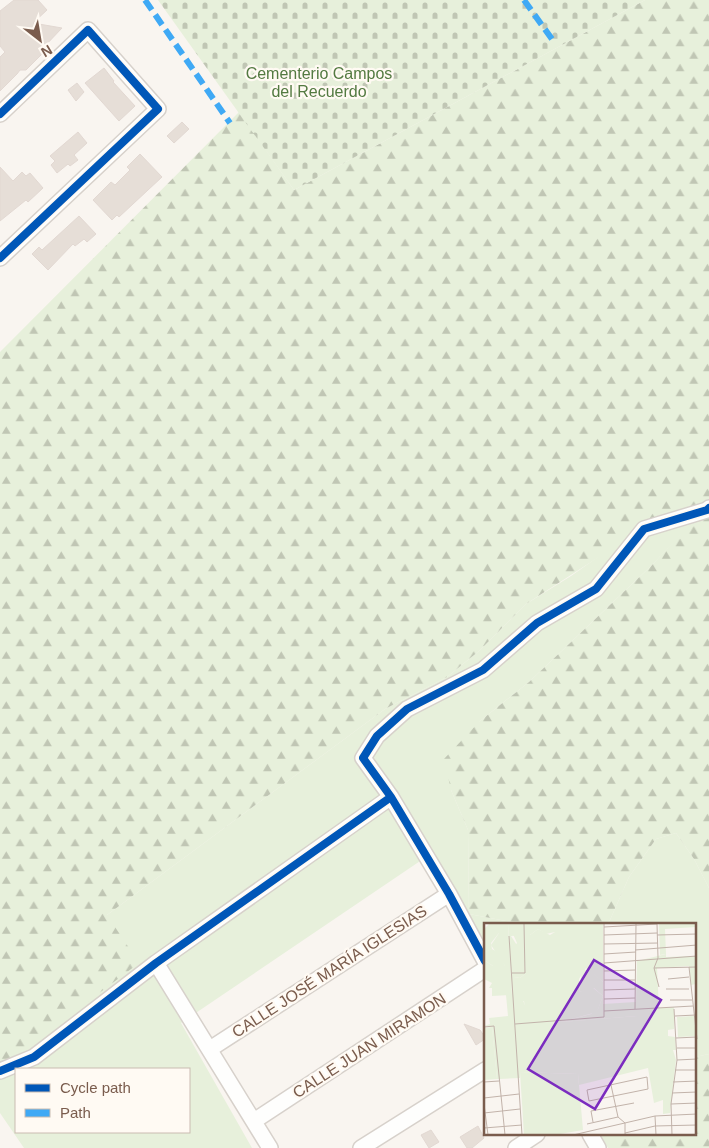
<svg xmlns="http://www.w3.org/2000/svg" width="709" height="1148" viewBox="0 0 709 1148" font-family="Helvetica,sans-serif">
	<style>
		.grass { fill: #e7f0db; fill-rule: evenodd }
		.forest { fill: url(#forest-firs) }
		.cemetery { fill: url(#cemetery-stones) }
		.building { fill: #e6ded7; stroke: #e2d8d2 }
		.lines { fill: none; stroke-linecap: round; stroke-linejoin: round }
		.minor-casing { stroke: #d7d1cb; stroke-width: 18 }
		.minor { stroke: #fefefd; stroke-width: 15 }
		.quiet { stroke: #3fa9f5; stroke-width: 6; stroke-dasharray: 12 6; stroke-linecap: butt }
		.cycleway-casing { stroke: #fffaf3; stroke-width: 11 }
		.cycleway { stroke: #0057b8; stroke-width: 8 }
		.labels { text-anchor: middle; stroke-width: 4.5; stroke-linejoin: round; paint-order: stroke }
		.park-label { font-size: 16px; fill: #537a41; stroke: #fffaf3 }
		.street-label { font-size: 16px; fill: #7a5c4d; stroke: #fffaf3 }
		.inset-road { fill: none; stroke: #c2b3aa; stroke-width: 1 }
		.view { fill: #7b2cbf; fill-opacity: 0.15; stroke: #7b2cbf; stroke-width: 2.5 }
		.inset-edge { fill: none; stroke: #7a5c4d; stroke-width: 2.5 }
	</style>
	<defs>
		<pattern id="forest-firs" width="22" height="20" patternUnits="userSpaceOnUse" patternTransform="scale(1.25)"><rect width="22" height="20" fill="#e7f0db"/><path d="M5 1l3.5 6h-7zM16 11l3.5 6h-7z" fill="#c0c6b4"/></pattern>
		<pattern id="cemetery-stones" width="16" height="16" patternUnits="userSpaceOnUse" patternTransform="scale(1.25)"><rect width="16" height="16" fill="#e7f0db"/><path d="M2 7V4a2 2 0 0 1 4 0v3zM10 15v-3a2 2 0 0 1 4 0v3z" fill="#c0c6b4"/></pattern>
	</defs>
	<rect width="100%" height="100%" fill="#f9f5f0"/>
	<path class="grass" d="M673 520 689 526 652 565 529 682 480 721 451 790 468 830 469 914 522 924H485V942L432 853 181 1023 252 1148H24L0 1113V1068L107 915 385 709 447 677 479 651 526 604 571 576 639 528ZM16 1069H189V1132H16Z
		M676 833 694 859 709 888V1054L695 1057V924H605L610 920 629 877 656 839Z"/>
	<path class="forest" d="M645 0H709V888L694 859 676 833 656 839 629 877 610 920 605 924H522L469 914 468 830 451 790 444 759 480 721 529 682 652 565 688 526 673 520 639 528 605 553 526 604 479 651 447 677 385 709 107 915 139 963 0 1068V352L239 112 294 190Z
		M709 1054V1148H608L600 1134H695V1057Z"/>
	<path class="cemetery" d="M158 0H645L294 190Z"/>
	<path class="building" d="M14 0H38L47 10 33 23 62 28 43 48 45 51 26 70H20L17 74 0 91V57L5 52 0 46V11Z
		M104 68 114 81 113 82 135 106 119 121 85 83Z
		M77 83 84 92 76 101 68 90Z
		M182 122 189 129 174 143 167 136Z
		M78 132 87 143 74 155 78 160 70 166 68 164 57 173 51 165 55 161 50 156Z
		M140 154 162 177 119 217 117 215 112 220 93 200 111 182 115 185 130 170 127 167Z
		M0 167 13 181 22 172 26 176 30 173 43 188 28 202 26 200 0 221Z
		M79 216 96 234 87 242 84 239 75 246 73 244 48 270 32 254 39 247 42 250Z
		M464 1024 480 1030 485 1037V1039L476 1045Z
		M478 1126 484 1138 472 1148H467L460 1137Z
		M431 1130 439 1142 429 1148 421 1135Z"/>
	<g class="lines">
		<g class="minor-casing">
			<path id="minor" d="M0 114 88 30 158 109 0 258
				M485 961 449 894 391 797 363 758 377 736 407 709 483 670 537 623 596 589 644 529 707 510 709 508
				M156 963 270 1148
				M210 1049 449 894
				M0 1071 34 1057 156 963 391 797
				M254 1121 485 969
				M590 1134 598 1148
				M361 1148 485 1070
				M516 1148 537 1134"/>
		</g>
		<use href="#minor" class="minor"/>
		<path class="quiet" d="M145 0 230 123
			M524 0 554 42"/>
		<g class="cycleway-casing">
			<path id="cycleway" d="M0 114 88 30 158 109 0 258
				M485 961 449 894 391 797 363 758 377 736 407 709 483 670 537 623 596 589 644 529 707 510 709 508
				M0 1071 34 1057 156 963 391 797"/>
		</g>
		<use href="#cycleway" class="cycleway"/>
	</g>
	<g class="labels">
		<g class="park-label">
			<text x="319" y="79">Cementerio Campos<tspan x="319" dy="18">del Recuerdo</tspan></text>
		</g>
		<g class="street-label">
			<text transform="translate(329 971) rotate(-33)" y="6">CALLE JOSÉ MARÍA IGLESIAS</text>
			<text transform="translate(369 1045) rotate(-33)" y="6">CALLE JUAN MIRAMON</text>
		</g>
	</g>
	<g transform="translate(484 923)">
		<rect width="212" height="212" fill="#f9f5f0"/>
		<path d="M24 1H71V9L62 11 54 6 46 12 27 13 36 27H43L41 51 36 55 30 54 42 85 16 156H13L8 104 0 103 6 101 5 95 24 93 22 72H28ZM8 26 15 30 21 43H9L0 37V29ZM182 31V34L212 33V67V61L207 62 205 43 173 45 175 85 153 93 77 99 107 91 114 86 119 73 110 65 95 69 98 47H106L119 59V81L152 79 153 38Z" fill="#e7f0db"/>
		<path d="M15 1H24L28 72 8 73V65H5L8 60 0 56V37L9 43H21L7 22 15 10ZM71 1H119V59L102 45 95 56V69L108 64 119 73 113 89 77 99 153 93V87L190 84V106L184 107V113L191 114 192 127H189L192 137 186 190 179 191V177L170 180 164 145 95 162 94 151 36 149V155L16 156 11 97 31 94V87L41 85 40 78H30V54L36 55 41 51 42 27H36L34 35 29 36 28 26 33 20 28 9 37 6 39 12H46L54 6 66 12 71 9ZM175 1H212V4L181 6 182 31 176 32ZM210 93 212 113 194 114 193 94ZM8 104 13 156 0 157V105Z" fill="#e7f0db"/>
		<path d="M5 1H15V10L7 20 8 26 0 30V6Z" fill="#e7f0db"/>
		<path d="M36 149 94 151 99 207 70 212H40Z" fill="#e7f0db"/>
		<path class="inset-road" d="M173 1 174 35 170 45 175 64M120 4 173 1M120 12 173 10M173 12 213 11M25 13 38 212M120 21 174 20M151 27 213 22M120 31 152 29M120 40 213 33M205 44 213 116M170 45 213 44M120 48 151 47M28 50H41L40 1M184 56 205 54M120 57H151M182 66H205M120 67 151 66M120 76 151 75M186 77H208M151 86 152 1M120 88 209 83M191 93 212 92M31 101 120 94V1M0 104 10 103 21 212M192 115 213 114M193 125H213M193 137 213 136M191 147H213M163 154 164 166 105 178 103 167ZM0 159 15 158M189 159 213 158M127 162 134 194 141 200V212M188 170 213 169M0 175 35 171M0 181 4 212M187 181 213 180M0 190 36 186M171 193 172 212M109 199 107 188 150 180M103 201 134 194M0 205 38 202M141 210 171 203 213 202M89 212 171 193 213 191M188 212 187 181 193 137 190 86"/>
		<path class="view" d="M110 37 177 77 111 186 44 146Z"/>
		<rect width="212" height="212" class="inset-edge"/>
	</g>
	<rect x="15" y="1068" width="175" height="65" fill="#fffaf3" stroke="#cabbb1"/>
	<rect x="25" y="1084" width="25" height="8" fill="#0057b8" stroke="#cabbb1"/>
	<text x="60" y="1093" font-size="15" fill="#7a5c4d">Cycle path</text>
	<rect x="25" y="1109" width="25" height="8" fill="#3fa9f5" stroke="#cabbb1"/>
	<text x="60" y="1118" font-size="15" fill="#7a5c4d">Path</text>
	<g transform="translate(40 40) rotate(149)" stroke="#fffaf3" stroke-width="4" paint-order="stroke">
	<path d="M0-4L9 19L0 12L-9 19Z" fill="#7a5c4d"/>
	<text y="-8" font-size="14" font-weight="bold" text-anchor="middle" fill="#7a5c4d">N</text>
	</g>
</svg>
